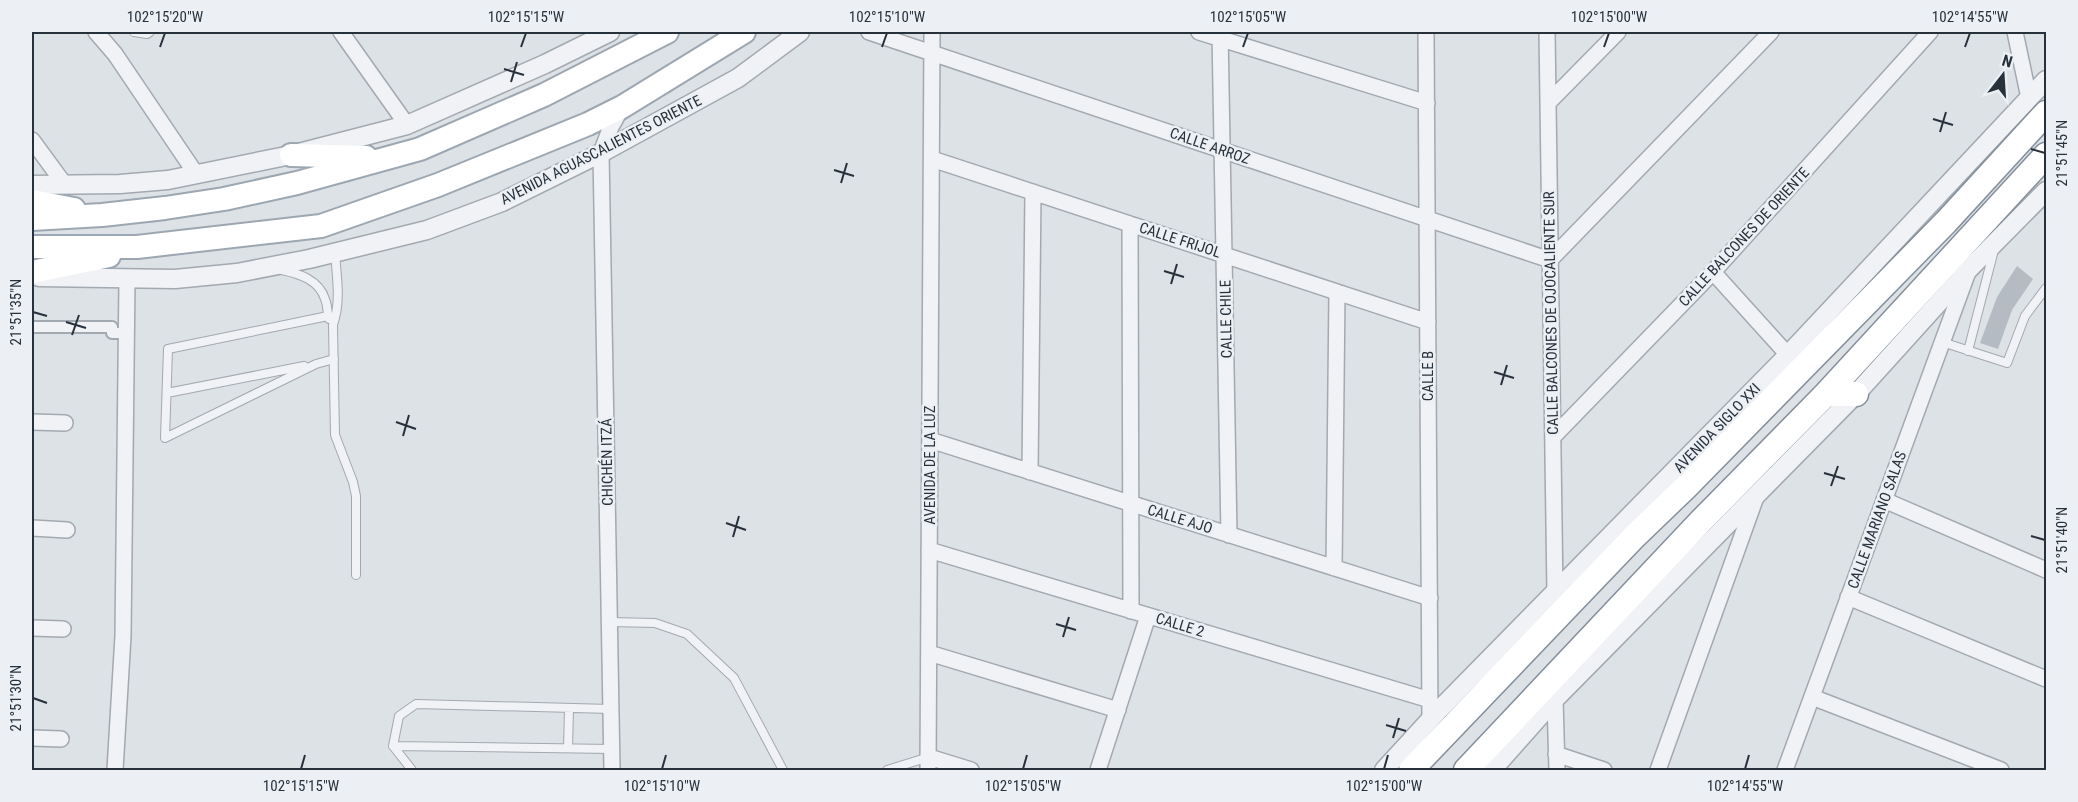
<svg xmlns="http://www.w3.org/2000/svg" width="2078" height="802" viewBox="0 0 2078 802" font-family="'Roboto Condensed',sans-serif">
	<style>
		.building { fill: #b5bbc3 }
		.lines { fill: none; stroke-linecap: round; stroke-linejoin: round }
		.service-casing { stroke: #a3a9b0; stroke-width: 10 }
		.pedestrian-casing { stroke: #a3a9b0; stroke-width: 14 }
		.minor-casing { stroke: #a3a9b0; stroke-width: 18 }
		.tertiary-casing { stroke: #a3a9b0; stroke-width: 21 }
		.primary-casing { stroke: #9da7b1; stroke-width: 26 }
		.trunk-casing { stroke: #85909c; stroke-width: 27 }
		.service { stroke: #f0f2f5; stroke-width: 8 }
		.pedestrian { stroke: #f0f2f5; stroke-width: 10 }
		.minor { stroke: #f0f2f5; stroke-width: 15 }
		.tertiary { stroke: #f0f2f5; stroke-width: 18 }
		.primary { stroke: #fff; stroke-width: 22 }
		.trunk { stroke: #fff; stroke-width: 24 }
		.ticks { fill: none; stroke: #27313c; stroke-width: 2 }
		.labels { text-anchor: middle; stroke-width: 5; stroke-linejoin: round; paint-order: stroke }
		.street-label { font-size: 15px; fill: #27313c; stroke: #ecf0f4 }
		.neatline { fill: none; stroke: #27313c; stroke-width: 2 }
		.ticks-label { font-size: 15px; text-anchor: middle; fill: #27313c }
	</style>
	<rect width="100%" height="100%" fill="#dde2e6"/>
	<path class="building" d="M2017 266 2033 279 2012 310 1998 349 1980 343 1997 297Z"/>
	<g class="lines">
		<g class="service-casing">
			<path id="service" d="M134 32 147 34 150 32
				M335 254C337 278 341 302 333 325L335 435 353 482 356 496V575
				M282 270C300 274 319 280 325 299 328 306 327 313 329 319
				M328 316 168 349 165 438 316 364 334 359
				M1942 342 2007 363 2025 316 2046 288
				M1968 351 1994 250
				M167 393 304 366
				M610 622 655 623 687 634 734 678 783 770
				M611 709 416 704 399 716 393 746 612 749
				M393 746 412 770
				M568 748 569 709
				M887 770 929 757"/>
		</g>
		<g class="pedestrian-casing">
			<path id="pedestrian" d="M32 327H112V333H126"/>
		</g>
		<g class="minor-casing">
			<path id="minor" d="M96 32 115 54 196 174
				M341 32 407 125
				M869 32 1550 260 1771 32
				M1199 32 1427 103
				M1220 32 1229 535
				M1426 32 1430 720
				M1547 32 1555 594
				M2015 32 2029 98
				M1548 103 1618 32
				M32 140 65 185
				M932 159 1428 322
				M1130 224 1131 611
				M1713 272 1788 355
				M32 422 65 423
				M1553 437 1713 272 1930 32
				M930 440 1430 598
				M1030 472 1033 192
				M1884 500 2046 570
				M32 528 67 530
				M929 550 1430 700
				M1334 568 1337 292
				M1848 597 2046 679
				M32 628 63 629
				M929 653 1118 710
				M1812 697 2001 770
				M1555 699 1557 770
				M32 738 61 739
				M1556 754 1604 770
				M929 757 971 770
				M115 770 123 636 127 280
				M612 770 601 153 610 129 622 107
				M928 770 932 32
				M1098 770 1148 616
				M1658 770 1756 497
				M1785 770 1968 272"/>
		</g>
		<g class="tertiary-casing">
			<path id="tertiary" d="M32 185 120 184 168 180 291 155 407 125 545 64 610 32
				M39 277 175 279 237 273 309 259 427 230 502 202 601 153 738 78 800 32
				M1384 770 1439 710 1788 355 2046 80
				M1492 770 1555 699 1856 394 1969 269 2046 191"/>
		</g>
		<g class="primary-casing">
			<path id="primary" d="M291 155 366 157
				M32 201 74 209
				M32 219 102 215 165 208 224 199 297 183 420 149 544 95 667 32
				M32 247H137L321 226 438 185 588 124 622 107 744 32
				M32 272 109 256"/>
		</g>
		<g class="trunk-casing">
			<path id="trunk" d="M1826 394H1856
				M1411 770 1635 536 1685 488 1946 222 2046 113
				M1466 770 1700 522 1826 394 2046 155"/>
		</g>
		<use href="#service" class="service"/>
		<use href="#pedestrian" class="pedestrian"/>
		<use href="#minor" class="minor"/>
		<use href="#tertiary" class="tertiary"/>
		<use href="#primary" class="primary"/>
		<use href="#trunk" class="trunk"/>
	</g>
	<path class="ticks" d="M160 47 165 33M521 47 526 33M882 47 887 33M1243 47 1248 33M1604 47 1609 33M1965 47 1970 33M504 69 524 75M511 82 517 62M1933 119 1953 125M1940 132 1946 112M2031 149 2045 153M834 170 854 176M841 183 847 163M1164 271 1184 277M1171 284 1177 264M33 312 47 316M66 322 86 328M72 335 79 315M1494 372 1514 378M1501 385 1507 365M396 422 416 429M403 436 409 415M1824 473 1845 479M1831 486 1838 466M726 523 746 530M2031 536 2045 540M733 537 739 516M1056 624 1076 630M1063 637 1069 617M33 698 47 703M1386 725 1406 731M1393 738 1399 718M301 769 305 755M662 769 666 755M1023 769 1027 755M1384 769 1388 755M1745 769 1749 755"/>
	<g class="labels">
		<g class="street-label">
			<text transform="translate(1210 146) rotate(19)" y="5">CALLE ARROZ</text>
			<text transform="translate(601 150) rotate(-27)" y="5">AVENIDA AGUASCALIENTES ORIENTE</text>
			<text transform="translate(1744 237) rotate(-47)" y="5">CALLE BALCONES DE ORIENTE</text>
			<text transform="translate(1180 240) rotate(18)" y="5">CALLE FRIJOL</text>
			<text transform="translate(1551 313) rotate(-91)" y="5">CALLE BALCONES DE OJOCALIENTE SUR</text>
			<text transform="translate(1226 319) rotate(-91)" y="5">CALLE CHILE</text>
			<text transform="translate(1428 376) rotate(-90)" y="5">CALLE B</text>
			<text transform="translate(1717 428) rotate(-46)" y="5">AVENIDA SIGLO XXI</text>
			<text transform="translate(607 462) rotate(-91)" y="5">CHICHÉN ITZÁ</text>
			<text transform="translate(930 465) rotate(-90)" y="5">AVENIDA DE LA LUZ</text>
			<text transform="translate(1180 519) rotate(17)" y="5">CALLE AJO</text>
			<text transform="translate(1877 520) rotate(-70)" y="5">CALLE MARIANO SALAS</text>
			<text transform="translate(1180 625) rotate(17)" y="5">CALLE 2</text>
		</g>
	</g>
	<rect width="2078" height="802" fill="none" stroke="#ecf0f4" stroke-width="66"/>
	<g transform="translate(2003 75) rotate(17)" stroke="#ecf0f4" stroke-width="4.5" paint-order="stroke">
	<path d="M0-4.5L10 22L0 15L-10 22Z" fill="#27313c"/>
	<text y="-9" font-size="16" font-weight="bold" text-anchor="middle" fill="#27313c">N</text>
	</g>
	<rect x="33" y="33" width="2012" height="736" class="neatline"/>
	<g class="ticks-label">
		<text x="165" y="22">102°15'20"W</text>
		<text x="526" y="22">102°15'15"W</text>
		<text x="887" y="22">102°15'10"W</text>
		<text x="1248" y="22">102°15'05"W</text>
		<text x="1609" y="22">102°15'00"W</text>
		<text x="1970" y="22">102°14'55"W</text>
		<text transform="translate(2062 153) rotate(-90)" y="5">21°51'45"N</text>
		<text transform="translate(16 312) rotate(-90)" y="5">21°51'35"N</text>
		<text transform="translate(2062 540) rotate(-90)" y="5">21°51'40"N</text>
		<text transform="translate(16 698) rotate(-90)" y="5">21°51'30"N</text>
		<text x="301" y="791">102°15'15"W</text>
		<text x="662" y="791">102°15'10"W</text>
		<text x="1023" y="791">102°15'05"W</text>
		<text x="1384" y="791">102°15'00"W</text>
		<text x="1745" y="791">102°14'55"W</text>
	</g>
</svg>
